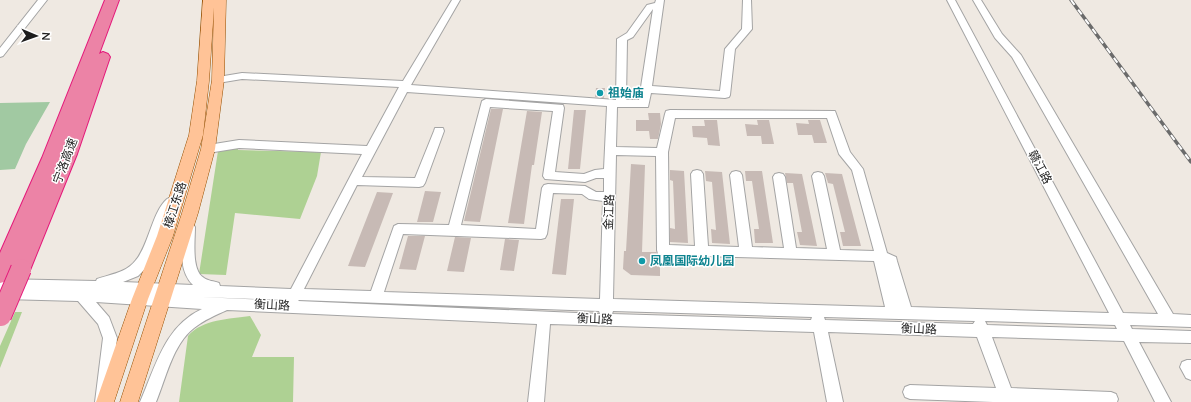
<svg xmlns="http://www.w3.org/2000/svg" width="1191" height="402" viewBox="0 0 1191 402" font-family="Mulish,'Noto Sans SC',sans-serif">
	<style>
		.forest { fill: #aed193 }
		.cemetery { fill: #a1c9a2 }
		.building { fill: #c7bab5 }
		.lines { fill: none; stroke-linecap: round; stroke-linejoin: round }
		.minor-casing { stroke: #a4a4a4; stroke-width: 2 }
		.major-casing { stroke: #964f00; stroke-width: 1 }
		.highway-casing { stroke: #e4187a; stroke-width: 2 }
		.minor { fill: #fff; fill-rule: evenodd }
		.major { fill: #ffc397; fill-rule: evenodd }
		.highway { fill: #ec83a6; fill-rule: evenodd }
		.rail-casing { stroke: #6b6b6b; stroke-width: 3.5 }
		.rail { stroke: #fff; stroke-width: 2; stroke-dasharray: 6; stroke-linecap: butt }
		.highway-bridge-casing { stroke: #e4187a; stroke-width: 22; stroke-linecap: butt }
		.highway-bridge { stroke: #ec83a6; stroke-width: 20 }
		.culture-dot { fill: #0f9aa8; stroke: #fff; stroke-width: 1.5 }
		.labels { text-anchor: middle; stroke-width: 3; stroke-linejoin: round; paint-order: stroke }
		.culture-label { font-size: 12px; font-weight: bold; fill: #0d838f; stroke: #fff; text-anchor: start }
		.street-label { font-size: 12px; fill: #1d1d1d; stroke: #fff }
	</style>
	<rect width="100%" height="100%" fill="#efe9e2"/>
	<path class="forest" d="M238 147V150L321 152 317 176 300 219 235 213 226 275 199 274 218 151Z
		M15 312H22L0 368V346Z
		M250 316 261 335 252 357H294L293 402H179L188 336C202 319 230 319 250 316Z"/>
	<path class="cemetery" d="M50 102 26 144 15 169 0 170V103Z"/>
	<path class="building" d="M596 88H605L604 98 595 97Z
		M491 109H503L480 222 464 221Z
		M574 110H586L580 169H568Z
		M527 111 542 112 534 165H532L524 224 508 223Z
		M648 113H660L661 124 658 139H650L649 131H636V120H649Z
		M704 120H717L720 146 708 145 707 138 693 137 692 126H705Z
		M757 120H769L774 144H762L761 136H747L745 124 758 125Z
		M808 120H820L827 143H814L812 135H798L796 123 809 124Z
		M631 164 645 165 642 252H656L660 256V276L631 275 623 269 624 251H626Z
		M670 170 684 171 688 243 670 242V228L675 229 673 181 670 180Z
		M705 171 722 172 730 244 712 243 711 229 716 230 712 182 706 181Z
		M745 171H762L773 243H755L754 229H759L752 181H746Z
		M785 173 802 174 817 246 800 245 797 232H802L793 183H787Z
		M825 173 842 174 861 246H843L840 232H845L833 184 828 183Z
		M425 191 441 192 433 222H417Z
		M377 192 393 193 365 267 348 266Z
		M561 199H574L566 275 552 274Z
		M408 236H425L416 270 399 269Z
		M455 237 471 238 464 272 447 271Z
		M505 239 519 240 514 271 500 270Z"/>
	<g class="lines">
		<g class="minor-casing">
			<path id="minor" d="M38 0H47L3 56 0 57V48Z
				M452 0H460L411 85 616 100 617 39 627 33 647 5 655 3 656 0H664L652 86 720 91 725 49 742 29 743 0H751L752 29 735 49 730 95 729 97 725 98 651 93 648 107H617L616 147 657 148 665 114 666 111 670 110 835 111 850 152 863 169 887 253 896 257 897 261 911 307 1109 313 947 0H955L1123 313 1158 314 1012 57 995 38 973 0H981L1002 34 1021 55 1173 314 1191 315V327L1130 325 1132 329 1191 331V343L1139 342 1171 402H1155L1124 341 992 337 1011 388 1111 392 1116 394 1118 399 1117 402H993L910 399 905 397 903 392 905 387 910 385 996 388 977 337 828 332 843 402H827L814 332 550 324 544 402H528L537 324 227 310C216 315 204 320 194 328 173 344 166 378 156 402H140C156 366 164 327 202 309L96 302 109 317 117 338 111 402H95L103 338 98 324 78 301 5 299 0 297V279L96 281 97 279C111 274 126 273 136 260 149 245 152 212 167 199 170 197 173 198 176 199L178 202 168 217 147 267 138 276 123 282 193 285C178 271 182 245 183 227L185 224 189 222 193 224 195 227C195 240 191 271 204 278 208 281 214 281 219 283L220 286 291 289 362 154 239 148 208 153 204 152 202 149 204 146 208 145 239 140 367 146 399 87 242 79 218 83 213 80 218 77 242 73 403 81ZM653 9 639 100H626L627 40 633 37ZM407 92 607 106 604 169 595 170 584 174 555 172 564 108 563 105 486 99 482 101 449 225 398 224 394 226 371 291 304 289 357 185 419 187 423 186 425 183 444 131 443 128H435L434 131 415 178 362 177ZM490 107 553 111 543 176 545 179 585 182 596 178H604V192H596L585 186 548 184 544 185 542 188 536 229 461 225ZM675 118H827L839 154 852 170 874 251 840 250 824 176 822 173 818 172 814 173 812 176 827 249 796 248 785 177 783 174 779 173 775 174 773 177 784 248 752 247 742 175 740 172 736 171 732 172 730 175 739 247 708 246 703 174 701 171 697 170 693 171 691 174 695 246 669 245 668 152ZM616 155 656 156 657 250 658 254 663 255 874 261 885 307 613 299ZM553 193 582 194 589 199 603 201 600 299 384 292 403 234 541 239 545 238 547 234ZM200 297 285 300 286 301ZM299 300 599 311 600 314 298 301ZM613 311 812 317 811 320 612 314ZM824 317 975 321 973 324 825 320ZM985 321 1115 325 1117 329 987 325Z
				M1187 360H1191V380L1186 378 1180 367 1182 362Z"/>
		</g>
		<g class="major-casing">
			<path id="major" d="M203 0H226L224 80 215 149 198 213 138 402H120L182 213 201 149 212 80 214 7 209 81 203 135 173 236 148 299 114 402H96L132 299 157 236 189 135 197 81Z"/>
		</g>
		<g class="highway-casing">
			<path id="highway" d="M105 0H119L99 54 103 52 108 54 110 57 77 154 28 275 21 277 14 275 12 270 7 281 0 283V253L42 158Z"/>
		</g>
		<use href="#minor" class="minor"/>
		<use href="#major" class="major"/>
		<use href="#highway" class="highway"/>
		<g class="rail-casing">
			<path id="rail" d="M1071 0 1191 162"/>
		</g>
		<use href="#rail" class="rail"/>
		<g class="highway-bridge-casing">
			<path id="highway-bridge" d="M1 316 21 269"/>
		</g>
		<use href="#highway-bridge" class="highway-bridge"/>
	</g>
	<g class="culture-dot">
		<circle cx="600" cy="93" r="4"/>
		<circle cx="642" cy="261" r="4"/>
	</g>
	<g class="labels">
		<g class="culture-label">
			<text x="608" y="97">祖始庙</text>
			<text x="650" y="265">凤凰国际幼儿园</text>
		</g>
		<g class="street-label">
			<text transform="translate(65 161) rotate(-69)" y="4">宁洛高速</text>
			<text transform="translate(1040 167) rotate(62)" y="4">赣江路</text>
			<text transform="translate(175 205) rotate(-72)" y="4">樟江东路</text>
			<text transform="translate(609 212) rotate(-88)" y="4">金江路</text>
			<text transform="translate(272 305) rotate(3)" y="4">衡山路</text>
			<text transform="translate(595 319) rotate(2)" y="4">衡山路</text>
			<text transform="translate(919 329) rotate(2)" y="4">衡山路</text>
		</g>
	</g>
	<g transform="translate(36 36) rotate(92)" stroke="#ffffff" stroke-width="3" paint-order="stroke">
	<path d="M0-3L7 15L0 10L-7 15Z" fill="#1d1d1d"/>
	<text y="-6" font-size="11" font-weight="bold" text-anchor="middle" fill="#1d1d1d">N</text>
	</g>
</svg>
